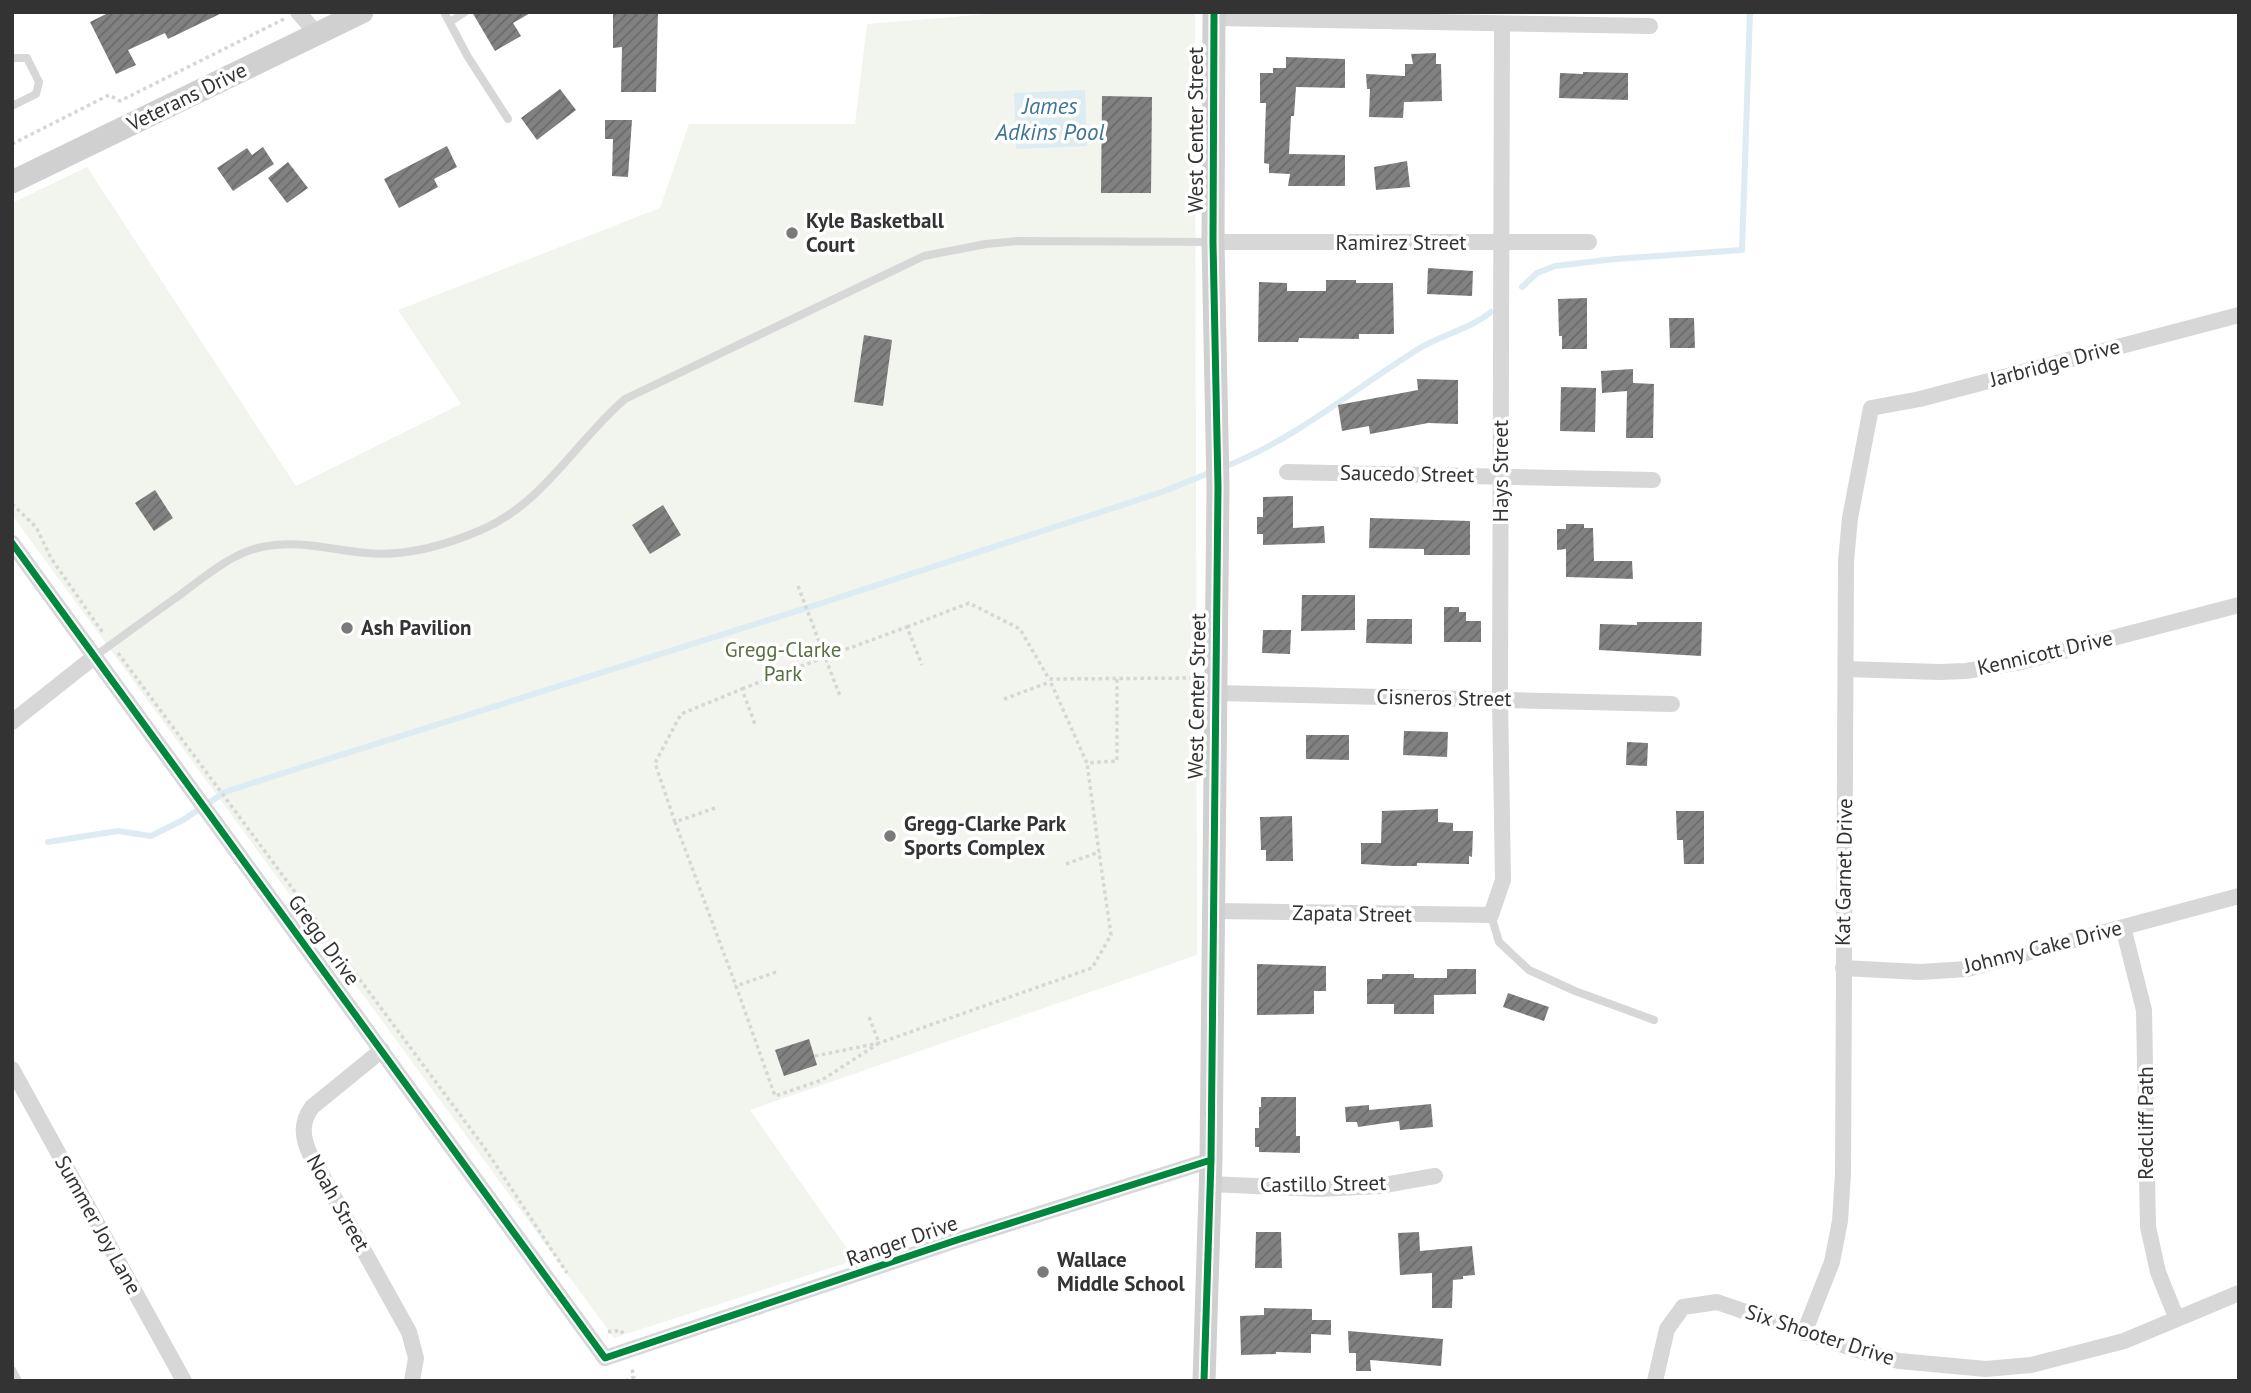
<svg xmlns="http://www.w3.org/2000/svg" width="2251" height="1393" viewBox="0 0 2251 1393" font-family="'PT Sans',sans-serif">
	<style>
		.park { fill: #f1f5ed }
		.water { fill: #ddebf3 }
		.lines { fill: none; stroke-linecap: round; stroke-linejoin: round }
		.stream { stroke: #ddebf3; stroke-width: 6 }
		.building { fill: url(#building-hatch) }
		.path { stroke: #d6d6d6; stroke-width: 3.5; stroke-dasharray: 3.5 3.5; stroke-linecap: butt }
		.lane { stroke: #d7d7d7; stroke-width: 8 }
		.street { stroke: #d7d7d7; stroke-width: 16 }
		.secondary { stroke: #d0d0d0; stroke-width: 23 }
		.cycleway-casing { stroke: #fff; stroke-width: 11 }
		.cycleway { stroke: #00873e; stroke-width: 7 }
		.poi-dot { fill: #7a7a7a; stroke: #fff; stroke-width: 2.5 }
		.labels { text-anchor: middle; stroke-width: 7; stroke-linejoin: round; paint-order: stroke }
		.street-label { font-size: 21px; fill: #333; stroke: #fff }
		.poi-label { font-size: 21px; font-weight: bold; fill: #333; stroke: #fff; text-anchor: start }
		.park-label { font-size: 21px; fill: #56703f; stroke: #fff }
		.water-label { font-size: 23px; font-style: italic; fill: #3f7597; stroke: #fff }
	</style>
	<defs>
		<pattern id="building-hatch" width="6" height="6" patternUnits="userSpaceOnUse" patternTransform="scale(1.75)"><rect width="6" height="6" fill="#818181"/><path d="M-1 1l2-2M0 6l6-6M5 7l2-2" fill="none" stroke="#6a6a6a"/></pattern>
	</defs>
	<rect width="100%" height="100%" fill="#fff"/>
	<path class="park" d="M1012 12H1195L1197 955 750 1110 855 1260 614 1338 12 515V203L87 167 296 486 461 404 398 310 660 208 689 124H855L867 24Z"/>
	<path class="water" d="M1085 90 1087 146 1016 149 1014 93Z"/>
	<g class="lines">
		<path class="stream" d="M1522 287 1537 273 1555 266 1615 259 1742 250 1750 12
			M1224 467C1296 439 1355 388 1420 348 1443 334 1470 329 1491 312
			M48 842 118 831 151 836 183 820 225 792 271 777 819 604 1162 492 1214 471"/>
	</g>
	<path class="building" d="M110 12H224L168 39 165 33 128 50 136 65 116 74 90 22Z
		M472 12H532L513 23 521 36 495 51Z
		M613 12H658L656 92H621L622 47 613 48Z
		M1436 53V64H1441L1442 101 1404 102 1403 118 1369 117 1370 89H1367L1366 74 1405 76V64H1413L1411 54Z
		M1286 57 1345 59V88L1296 87 1294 116H1291L1289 154 1345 155V186H1288L1290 174 1269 173V164L1264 163 1266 103H1260V73H1273V68H1286Z
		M1583 72 1628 73V100L1559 98 1560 73 1583 74Z
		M560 89 576 110 537 140 521 118Z
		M1102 96 1152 97 1151 193H1101Z
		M605 120H632L628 177 612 176 613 139H605Z
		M447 146 457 167 434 179 438 187 399 208 384 179Z
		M263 147 274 164 233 191 217 168 247 148 252 155Z
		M1407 161 1410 187 1376 190 1374 167Z
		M288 162 308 188 287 203 268 178Z
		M1428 268 1473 271 1472 296 1427 294Z
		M1326 280H1356V283H1393L1394 334H1359V339L1299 338 1298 342H1258L1259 282 1287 283V291H1326Z
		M1587 298V349H1562V336H1559L1558 299Z
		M1669 318H1694L1695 348H1670Z
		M864 335 892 340 883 406 854 402Z
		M1633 369V383L1654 384 1653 438H1626L1627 391 1602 393 1601 371Z
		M1417 379 1458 380V424L1428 423 1370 434 1369 426 1342 431 1338 405 1418 390Z
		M1561 387 1596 388 1595 432 1560 431Z
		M155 490 173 518 154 531 135 503Z
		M1293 496V528L1324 526 1325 543 1263 545V534H1257V517H1263V497Z
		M663 505 681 535 650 554 632 525Z
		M1370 518 1470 521V555H1424V549L1369 548Z
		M1566 524H1584V528H1593L1594 561H1632L1633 579 1566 577V549L1557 550V529H1566Z
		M1302 595H1355V630L1301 631Z
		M1444 607H1459V612H1466V621H1481V642H1444Z
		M1367 619H1412V644L1366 643Z
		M1637 622H1702L1701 656 1599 650 1600 624 1637 625Z
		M1263 630H1291L1290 654 1262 653Z
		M1404 731 1448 732 1447 757 1403 755Z
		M1306 735H1349V760L1306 759Z
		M1627 742 1648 743 1647 766 1626 765Z
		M1438 809V822L1453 823V831H1473L1472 857 1469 856V864L1417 863V866H1395L1361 864V843H1381L1382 811Z
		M1676 811H1704V864H1684L1683 840H1677Z
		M1292 816 1293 861H1266V850H1261L1260 817Z
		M1257 964 1326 966V991H1314V1014L1257 1015Z
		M1447 969H1476V994L1434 995V1014H1394V1004H1367V979H1382V974H1414V978H1447Z
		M1508 993 1549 1007 1544 1021 1503 1007Z
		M809 1039 817 1065 784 1076 775 1050Z
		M1261 1097H1296V1136H1300V1153L1259 1152V1147H1255V1128H1259V1107H1261Z
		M1431 1104 1433 1127 1400 1130 1399 1121 1358 1127 1357 1122H1346L1345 1107 1369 1105V1110Z
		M1256 1232H1281L1282 1268H1255Z
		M1419 1232 1420 1251 1472 1246 1475 1275 1463 1276V1279L1453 1280 1452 1308H1432V1273L1400 1275 1398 1233Z
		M1264 1308 1312 1309V1320H1331V1335L1311 1334V1353L1276 1352V1354L1241 1355 1240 1316 1264 1315Z
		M1348 1331 1443 1339 1441 1366 1370 1360 1371 1371H1356V1353H1349Z"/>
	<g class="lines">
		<path class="path" d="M12 144 109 95 120 101 284 19
			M12 504 36 527 51 558 103 633
			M798 586 825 657 907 627 922 665
			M907 627 969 603 1020 629 1049 679 1195 678
			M118 653 484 1147 567 1273
			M1051 683 1087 763 1117 761V678
			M742 689 825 657 840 696
			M1004 699 1050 682
			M715 808 675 822 736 986
			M675 822 655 763 681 714 742 689 756 727
			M1066 864 1099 852 1087 763
			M776 972 736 986 775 1096 822 1080 879 1043 868 1014
			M815 1056 879 1043 1092 968 1111 935 1099 852
			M608 1331 611 1332 621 1330 624 1335
			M625 1381 634 1377 632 1369"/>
		<path class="lane" d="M444 12 468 57 508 119
			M450 22 465 12
			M12 58H27L39 82 36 94 12 106
			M94 657C123 636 151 615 180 595 204 577 232 553 262 547 297 539 332 550 367 553 406 557 446 545 481 530 543 504 576 441 625 399L924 256 986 244 1018 241 1213 242
			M1491 915 1499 942 1529 970 1575 991 1654 1020
			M12 1370 18 1381"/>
		<path class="street" d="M298 12 317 34
			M1214 18 1650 26
			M1213 242H1589
			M1287 472 1653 480
			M12 543 605 1358 957 1240 1211 1160
			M1846 669 1939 672 1966 671 2021 662 2239 605
			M1215 693 1672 704
			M12 722 94 657
			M1213 911 1491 915 1503 880 1500 699 1502 24
			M2123 927 2144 1010 2148 1227 2158 1272 2176 1317
			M1843 968 1920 972 1967 969 2239 896
			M382 1050 312 1107C301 1122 302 1136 309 1152L409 1332 416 1358 412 1381
			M12 1069 184 1381
			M1210 1184 1319 1189 1379 1186 1435 1176
			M1804 1333 1832 1262 1840 1221 1843 1174 1846 561 1850 518 1871 408 1920 399 2239 315
			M1655 1381 1667 1329 1683 1307 1717 1302 1857 1350 1899 1361 1986 1369 2031 1365 2124 1341 2239 1293"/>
		<path class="secondary" d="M12 182 362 12
			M1204 1381 1211 1160 1218 487 1213 242 1214 12"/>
		<g class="cycleway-casing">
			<path id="cycleway" d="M12 543 605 1358 957 1240 1211 1160
				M1204 1381 1211 1160 1218 487 1213 242 1214 12"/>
		</g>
		<use href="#cycleway" class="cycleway"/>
	</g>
	<g class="poi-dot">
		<circle cx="792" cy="233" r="7"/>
		<circle cx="347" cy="628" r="7"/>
		<circle cx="890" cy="836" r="7"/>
		<circle cx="1043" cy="1272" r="7"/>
	</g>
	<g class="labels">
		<g class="street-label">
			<text transform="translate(187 97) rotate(-26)" y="7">Veterans Drive</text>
			<text transform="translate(1196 130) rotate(-90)" y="7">West Center Street</text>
			<text x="1401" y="250">Ramirez Street</text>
			<text transform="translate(2055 363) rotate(-15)" y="7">Jarbridge Drive</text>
			<text transform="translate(1501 471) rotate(-90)" y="7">Hays Street</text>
			<text transform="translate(1407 474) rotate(1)" y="7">Saucedo Street</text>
			<text transform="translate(2045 653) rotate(-13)" y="7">Kennicott Drive</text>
			<text transform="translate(1197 696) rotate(-89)" y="7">West Center Street</text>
			<text transform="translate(1444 698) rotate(1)" y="7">Cisneros Street</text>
			<text transform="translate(1844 872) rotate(-89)" y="7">Kat Garnet Drive</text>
			<text transform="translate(1352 914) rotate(1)" y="7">Zapata Street</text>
			<text transform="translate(324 940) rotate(54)" y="7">Gregg Drive</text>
			<text transform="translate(2043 947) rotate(-14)" y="7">Johnny Cake Drive</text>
			<text transform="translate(2146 1123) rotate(-90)" y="7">Redcliff Path</text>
			<text transform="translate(1323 1184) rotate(-1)" y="7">Castillo Street</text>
			<text transform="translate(338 1203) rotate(61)" y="7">Noah Street</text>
			<text transform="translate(98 1225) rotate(61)" y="7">Summer Joy Lane</text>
			<text transform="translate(902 1241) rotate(-19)" y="7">Ranger Drive</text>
			<text transform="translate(1820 1335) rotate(18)" y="7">Six Shooter Drive</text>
		</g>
		<g class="poi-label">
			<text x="806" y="228">Kyle Basketball<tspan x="806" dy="24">Court</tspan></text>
			<text x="361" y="635">Ash Pavilion</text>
			<text x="904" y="831">Gregg-Clarke Park<tspan x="904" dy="24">Sports Complex</tspan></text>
			<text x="1057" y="1267">Wallace<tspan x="1057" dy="24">Middle School</tspan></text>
		</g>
		<g class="park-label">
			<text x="783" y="657">Gregg-Clarke<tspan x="783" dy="24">Park</tspan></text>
		</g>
		<g class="water-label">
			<text x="1050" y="114">James<tspan x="1050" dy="26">Adkins Pool</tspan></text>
		</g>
	</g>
	<rect width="2251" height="1393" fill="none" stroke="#333333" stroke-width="28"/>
</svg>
